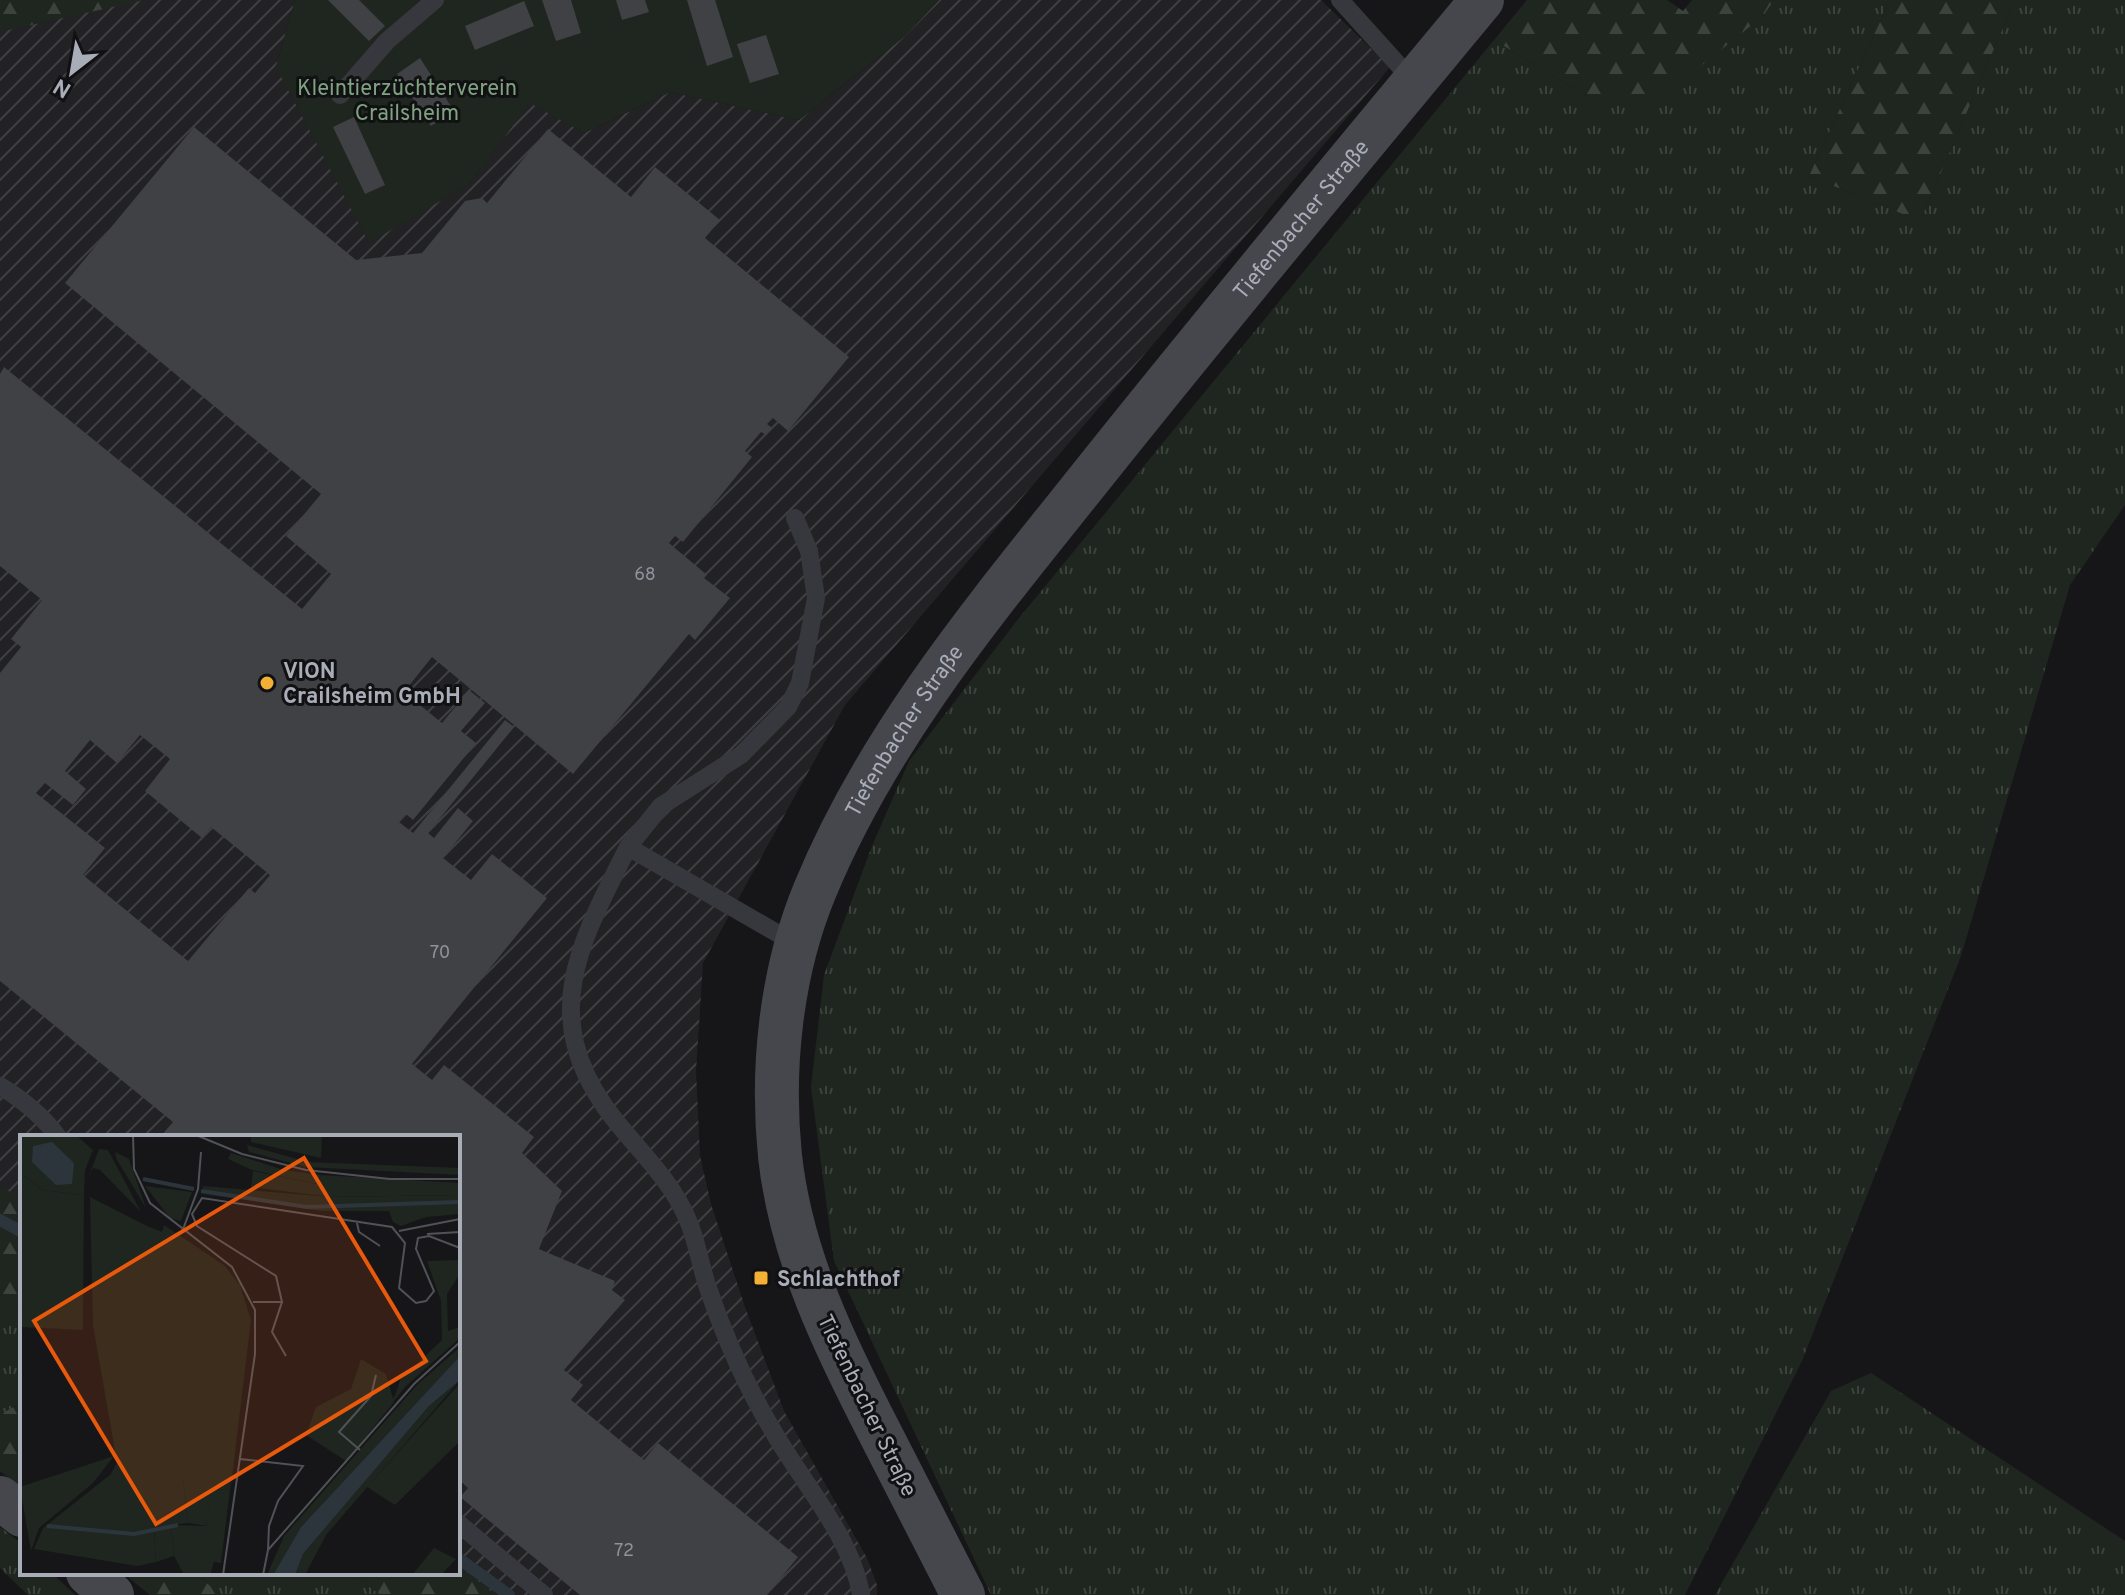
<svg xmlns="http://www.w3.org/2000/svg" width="2125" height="1595" viewBox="0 0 2125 1595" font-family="Overpass,sans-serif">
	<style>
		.industrial { fill: url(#industrial-furrows) }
		.grass { fill: url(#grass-tufts) }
		.forest { fill: url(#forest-firs) }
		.garden { fill: #1e261f }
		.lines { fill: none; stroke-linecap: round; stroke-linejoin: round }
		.stream { stroke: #2c353c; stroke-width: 12 }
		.building { fill: #404145; fill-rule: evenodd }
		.service { stroke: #37383d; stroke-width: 18 }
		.secondary { stroke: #45474d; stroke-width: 44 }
		.poi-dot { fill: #f2b134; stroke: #111113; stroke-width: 3 }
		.labels { text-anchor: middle; stroke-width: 6; stroke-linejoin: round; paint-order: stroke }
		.number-label { font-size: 18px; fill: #8e929b }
		.park-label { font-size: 22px; fill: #7fa381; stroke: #111113 }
		.street-label { font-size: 22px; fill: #a8adb8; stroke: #111113 }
		.poi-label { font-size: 22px; font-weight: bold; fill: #a8adb8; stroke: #111113; text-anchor: start }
		.inset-river { fill: none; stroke: #2c353c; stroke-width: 4 }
		.inset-road { fill: none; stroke: #505258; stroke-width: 2 }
		.view { fill: #e8590c; fill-opacity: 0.15; stroke: #e8590c; stroke-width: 4 }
		.inset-edge { fill: none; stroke: #a8adb8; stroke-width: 4 }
	</style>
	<defs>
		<pattern id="industrial-furrows" width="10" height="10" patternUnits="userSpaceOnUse" patternTransform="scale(2)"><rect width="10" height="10" fill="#222225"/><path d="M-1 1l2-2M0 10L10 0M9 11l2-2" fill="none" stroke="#3f3f43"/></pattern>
		<pattern id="grass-tufts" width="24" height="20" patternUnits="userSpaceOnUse" patternTransform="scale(2)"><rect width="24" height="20" fill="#1e261f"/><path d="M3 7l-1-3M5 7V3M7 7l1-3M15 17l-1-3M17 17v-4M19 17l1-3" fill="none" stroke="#3c433d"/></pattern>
		<pattern id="forest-firs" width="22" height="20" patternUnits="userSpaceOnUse" patternTransform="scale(2)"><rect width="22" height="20" fill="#1e261f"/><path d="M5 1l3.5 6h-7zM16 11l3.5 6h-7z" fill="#3c433d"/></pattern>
	</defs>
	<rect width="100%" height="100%" fill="#161618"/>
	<path class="industrial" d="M0 0H295L276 67 469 184 530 102 584 133 670 92 799 120 905 36 939 0H1321L1390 67 845 705 703 963 696 1071 700 1156 711 1204 745 1307 784 1411 867 1558 877 1585V1595H428L458 1573V1555L461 1551 458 1549V1137H22V1227L0 1214Z"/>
	<path class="grass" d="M1774 0H1890L1809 176 1920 221 2015 0H2125V505L2070 585 1961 956 1802 1361 1685 1595H991L834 1261 811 1087 824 975 872 846 909 761 1019 618 1494 40 1587 96 1763 16Z
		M0 1293 22 1313V1412L15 1406 0 1415Z
		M1871 1373 2125 1541V1595H1715L1831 1391Z
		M0 1527 22 1544V1573H52L75 1595H28L0 1568Z
		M196 1573H350L381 1595H220Z"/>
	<path class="forest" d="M0 0H144L0 32Z
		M1527 0H1667L1683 11 1692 0H1774L1763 16 1655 103 1587 96 1494 40Z
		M1890 0H2015L1920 221 1809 176Z
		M0 1186 22 1199V1313L0 1293Z
		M15 1406 22 1412V1489L0 1471V1415Z
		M458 1565 496 1595H381L350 1573H458Z
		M123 1573H196L220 1595H150Z"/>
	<path class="garden" d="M295 0H939L905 36 799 120 670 92 584 133 530 103 469 184 369 243 276 67Z"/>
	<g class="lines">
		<path class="stream" d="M0 1220 22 1232
			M458 1558 509 1595"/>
	</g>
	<path class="building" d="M328 0H359L385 26 369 41Z
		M542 0H571L581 33 556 41Z
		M616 0H645L649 12 622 20Z
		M687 0H715L733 57 707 66Z
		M524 1 534 26 475 50 465 26Z
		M766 35 779 74 750 83 737 44Z
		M420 58 454 111 431 126 397 74Z
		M354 117 385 185 365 194 333 127Z
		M194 127 356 260 422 253 465 201 482 198 487 203 548 129 631 197 655 167 720 220 705 238 849 357 788 431 773 418 767 424 772 428 766 435 761 432 745 451 752 457 683 542 675 536 669 543 707 575 704 578 730 598 695 640 689 634 573 774 432 657 404 692 442 723 469 690 485 703 461 731 476 743 413 820 406 814 399 822 413 833 505 720 514 727 428 833 434 838 458 808 473 821 443 858 471 880 492 854 547 898 412 1064 432 1080 444 1065 534 1137 522 1153 562 1191 539 1249 615 1281 612 1290 625 1300 564 1370 583 1385 571 1400 644 1460 658 1443 798 1557 767 1595H580L460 1497 468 1488 458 1479V1137H160L173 1122 0 981V673L21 647 11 639 42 600 0 566V374L4 367 302 609 331 574 286 536 321 494 65 283ZM140 735 170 759 145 791 202 838 211 827 270 875 255 893 249 888 188 961 83 875 105 848 36 793 45 783 73 805 86 789 65 771 90 740 117 763Z"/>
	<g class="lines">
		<path class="service" d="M1340 0 1413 81
			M340 95 387 41 435 0
			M628 847 661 806 741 755 788 707 800 683 816 598 809 551 795 518
			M796 944 628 847C583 938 538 1011 605 1107 632 1145 668 1174 687 1218 697 1240 700 1265 708 1288 725 1338 746 1386 773 1431 802 1482 852 1537 861 1595
			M0 1086C23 1100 42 1115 58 1137
			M458 1523 544 1595"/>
		<g class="secondary">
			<path d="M0 1498 22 1515"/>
			<path d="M88 1573 112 1595"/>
			<path id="s1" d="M963 1595C936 1542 909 1489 882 1437 836 1348 791 1257 780 1156 771 1068 781 972 815 890 879 735 987 607 1090 478 1218 317 1350 159 1482 0"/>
		</g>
	</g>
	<g class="poi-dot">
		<circle cx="267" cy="683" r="8"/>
		<rect x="753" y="1270" width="16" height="16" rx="4"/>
	</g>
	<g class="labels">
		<g class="number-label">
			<text x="645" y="580">68</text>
			<text x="440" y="958">70</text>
			<text x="624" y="1556">72</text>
		</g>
		<g class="park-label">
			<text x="407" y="95">Kleintierzüchterverein<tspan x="407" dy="25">Crailsheim</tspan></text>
		</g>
		<g class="street-label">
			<text dy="8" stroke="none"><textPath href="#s1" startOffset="1580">Tiefenbacher Straße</textPath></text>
			<text dy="8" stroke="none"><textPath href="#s1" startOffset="932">Tiefenbacher Straße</textPath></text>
			<text transform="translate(868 1405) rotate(64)" y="8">Tiefenbacher Straße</text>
		</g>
		<g class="poi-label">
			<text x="283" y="678">VION<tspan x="283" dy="25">Crailsheim GmbH</tspan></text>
			<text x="777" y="1286">Schlachthof</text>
		</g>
	</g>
	<g transform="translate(20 1135)">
		<rect width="440" height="440" fill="#161618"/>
		<path d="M227 10 288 27 440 33V40L286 32 229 17ZM79 14 88 15 121 77 80 35 73 33 69 41ZM95 17 109 24 126 73 97 25ZM233 36 297 49 301 40 440 48V60L311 62 231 52ZM0 37 22 55 64 60 63 195 0 192ZM125 51 172 57 161 86 150 83ZM70 62 127 91 142 97 144 90 204 130 220 150 231 185 213 335 197 336 187 391 168 388 163 343 151 390 134 395 136 427 117 431 14 414 23 393 91 339 97 327 73 191ZM440 248V306L375 370 347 352ZM94 321 73 348 19 393 11 416 0 352ZM414 413 436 424 421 440H392Z" fill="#1e261f"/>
		<path d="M0 0H56L73 15 65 35 64 60 22 55 0 37ZM211 18 264 35 301 40 297 49 232 35 208 24ZM183 51 311 62 440 60V79L406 82 381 91 373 87 369 76H302L183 59ZM440 125V139L427 159 428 196 440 192V203L386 251 341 307 335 305 375 261 380 245 422 205 421 166 407 126ZM440 212V221L281 392 253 440H247L264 401 397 250ZM440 245 306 400 285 440H275L283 419 409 271ZM197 335H213L210 355 191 354 187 391 180 378 181 359 188 340ZM163 342 168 388 151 390 154 421 136 427 134 395 151 390 145 345Z" fill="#1e261f"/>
		<path d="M231 0H302L301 23 231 7ZM341 224 366 239 374 267 326 326 286 300 296 272 331 254ZM191 354 210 355 201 428 194 427 190 440H164L154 421 151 390 187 391Z" fill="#1e261f"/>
		<path d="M32 7 54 28 52 49 36 50 12 27 13 11ZM440 221V245L409 271 283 419 275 440H253L281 392Z" fill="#2c353c"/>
		<path class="inset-river" d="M123 44 174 54M181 56 287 72 440 67M27 391 114 399 158 390"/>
		<path class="inset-road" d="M113 0 114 34 130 68 212 132 235 175V219L203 440M176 0 222 19 286 35 370 44H440M337 88 339 97 360 111M379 96 440 84M162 97 178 54 181 17M407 99 440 97M233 167H262L256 141 177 91 172 79 182 63 372 92 385 108 379 153 396 168 406 166 414 156 396 114 398 103 409 101 440 113M262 167 252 197 266 221M340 315 319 297 351 261 356 240M220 324 283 331 258 366 249 391 248 415M243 440 248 415 394 249 440 207"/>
		<path class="view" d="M284 23 406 226 136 389 14 186Z"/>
		<rect width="440" height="440" class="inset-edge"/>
	</g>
	<g transform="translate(72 72) rotate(211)" stroke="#111113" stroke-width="6" paint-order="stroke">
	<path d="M0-6L14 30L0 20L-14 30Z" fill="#a8adb8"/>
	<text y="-12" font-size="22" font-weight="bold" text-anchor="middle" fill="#a8adb8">N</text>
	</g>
</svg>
